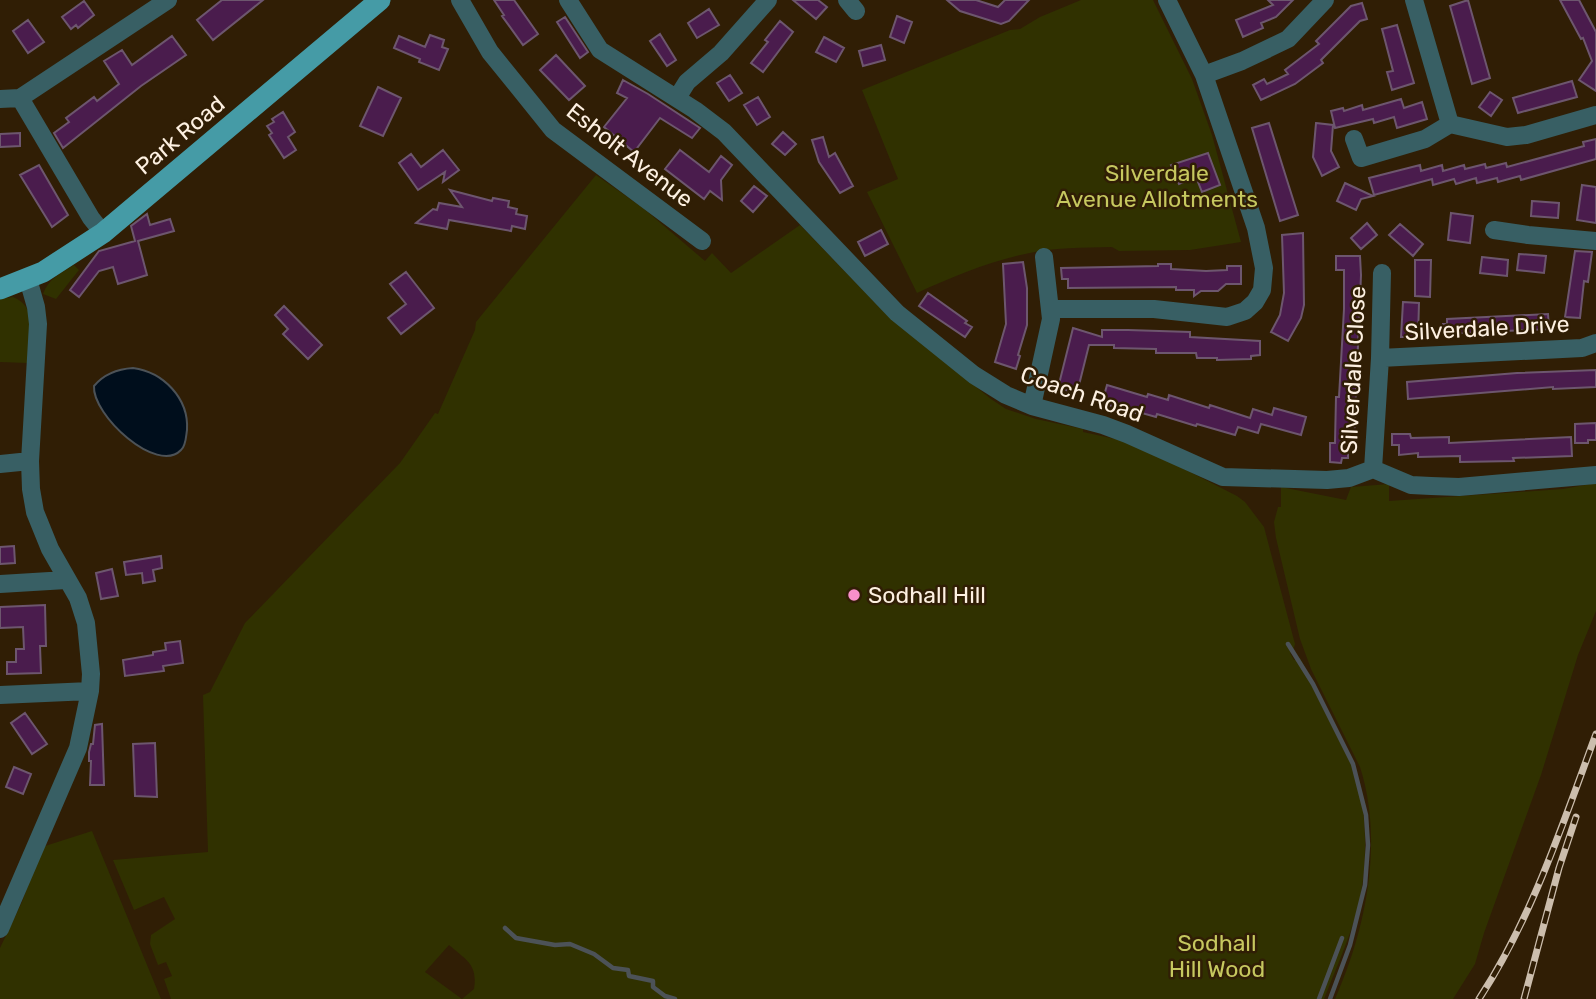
<svg xmlns="http://www.w3.org/2000/svg" width="1596" height="999" viewBox="0 0 1596 999" font-family="Rubik,sans-serif">
	<style>
		.green { fill: #303100; fill-rule: evenodd }
		.water { fill: #000e1c; stroke: #4c5257; stroke-width: 2 }
		.lines { fill: none; stroke-linecap: round; stroke-linejoin: round }
		.stream { stroke: #4c5257; stroke-width: 4.5 }
		.building { fill: #4a1c4d; stroke: #6d566e; stroke-width: 2 }
		.minor { stroke: #385f64; stroke-width: 18 }
		.major { stroke: #459ba6; stroke-width: 21 }
		.rail-casing { stroke: #ccbead; stroke-width: 7 }
		.rail { stroke: #301e05; stroke-width: 4.5; stroke-dasharray: 13; stroke-linecap: butt }
		.poi-dot { fill: #f990ca; stroke: #301e05; stroke-width: 2.5 }
		.labels { text-anchor: middle; stroke-width: 5; stroke-linejoin: round; paint-order: stroke }
		.street-label { font-size: 23px; fill: #fdf0e1; stroke: #301e05 }
		.park-label { font-size: 23px; fill: #c6c85f; stroke: #301e05 }
		.poi-label { font-size: 23px; fill: #fdf0e1; stroke: #301e05; text-anchor: start }
	</style>
	<rect width="100%" height="100%" fill="#301e05"/>
	<path class="green" d="M1081 0H1153L1192 79 1212 135 1241 242 1190 250 1119 251 1112 247C1083 248 1054 247 1025 254 988 262 952 277 917 293L867 192 898 179 862 90 1010 30 1020 29 1040 17Z
		M596 175 643 208 705 261 712 253 731 273 800 225 888 316 991 399 1006 409 1036 419 1083 429V432L1120 440 1145 449 1237 496 1245 502 1264 527 1295 644 1293 651 1290 653 1294 660 1300 658C1318 693 1339 728 1353 764 1368 805 1369 872 1356 914 1348 942 1335 971 1324 999H171L164 979 172 976 166 962 158 965 150 944 151 935 175 919 164 897 134 910 113 860 208 852 203 695 210 692 245 623 400 463 435 413 438 414 475 330 476 322ZM449 945C466 960 478 964 474 989L462 999 425 972Z
		M74 265 79 270 56 299 43 294C48 279 61 273 74 265Z
		M13 297C40 308 30 339 28 363L0 362V299Z
		M1596 483V611L1578 655 1541 775 1484 933 1475 964 1453 999H1335C1366 929 1384 842 1360 767L1311 669 1300 639 1276 538 1274 522 1278 507H1281V487L1346 500 1351 487 1389 484V501L1563 489Z
		M92 831 161 999H0V948L22 902 42 847Z"/>
	<path class="water" d="M133 368C163 372 189 398 187 430 186 436 186 446 181 450 157 475 92 415 94 386 104 374 117 369 133 368Z"/>
	<g class="lines">
		<path class="stream" d="M1288 644 1313 684 1353 764 1366 815 1368 845 1365 885 1350 945 1330 999
			M505 928 516 938 555 945 570 944 594 954 613 968 628 970 629 976 653 981V987L665 996 675 999
			M1319 999 1342 938"/>
	</g>
	<path class="building" d="M222 0H263L213 40 197 20Z
		M494 0H514L538 34 523 45 502 16 504 15Z
		M793 0H818L827 7 816 19Z
		M947 0H976L998 7 1005 0H1029L1009 21 1001 24 960 11Z
		M1268 0H1293L1276 17 1261 23 1263 28 1243 37 1236 20 1273 5Z
		M1468 0 1490 78 1472 84 1450 6Z
		M1560 0H1579L1596 32V91L1579 80 1592 61 1583 38 1581 39Z
		M84 1 94 15 78 28 76 25 71 29 62 17Z
		M1362 3 1367 19 1360 21 1321 60 1323 63 1295 84 1261 100 1253 85 1264 79 1267 84 1288 74 1285 70 1319 44 1316 41 1351 6Z
		M709 9 719 25 697 38 688 23Z
		M897 16 912 22 904 43 890 37Z
		M565 17 588 52 580 58 557 22Z
		M28 20 44 42 28 53 13 31Z
		M780 21 793 32 763 72 751 63 768 42 765 40Z
		M1397 25 1414 83 1392 90 1387 72 1393 71 1382 29Z
		M660 34 676 60 667 66 650 41Z
		M430 35 444 40 442 47 448 49 439 70 419 62 420 59 394 48 399 36 425 47Z
		M172 36 186 55 141 86 63 148 54 133 69 122 66 118 94 97 97 101 119 84 104 61 122 50 132 65Z
		M824 37 844 48 836 62 816 52Z
		M881 45 885 60 863 66 859 51Z
		M556 55 585 86 569 100 540 70Z
		M730 75 742 93 729 101 717 83Z
		M623 80 648 94 700 128 692 138 660 118 634 152 604 127 627 98 617 93Z
		M1572 81 1577 97 1518 113 1513 98Z
		M378 87 401 98 383 136 360 126Z
		M1490 92 1502 100 1491 116 1479 107Z
		M758 97 770 117 757 125 744 105Z
		M1401 99 1404 108 1422 102 1427 119 1397 128 1394 117 1374 123 1373 119 1335 128 1331 111 1343 108 1344 111 1362 105 1363 110Z
		M283 112 295 132 288 137 296 150 284 158 269 135 272 133 267 126 274 122 272 119Z
		M1269 123 1298 215 1280 221 1252 128Z
		M1316 123 1333 125 1331 151 1339 167 1322 176 1313 157Z
		M783 132 796 144 785 155 772 144Z
		M20 133V146L0 147V134Z
		M823 137 829 157 835 153 853 186 840 193 819 162 812 140Z
		M1596 139V159L1521 180 1520 176 1498 182 1497 178 1477 183 1476 178 1456 184 1454 179 1433 185 1432 179 1374 195 1369 178 1420 165 1421 171 1442 165 1443 171 1464 165 1465 169 1485 164 1486 168 1506 163 1507 167 1584 146 1583 142Z
		M443 150 459 170 443 182 445 172 418 190 399 163 411 154 421 167Z
		M680 150 709 172 721 156 732 165 721 180 722 200 710 191 704 199 665 169Z
		M1208 153 1220 185 1202 192 1196 177 1179 184 1171 165Z
		M39 165 68 215 52 227 20 175Z
		M1345 183 1373 196 1361 199 1356 210 1337 201Z
		M1582 185 1596 187V223L1577 220Z
		M754 186 767 196 753 212 741 201Z
		M450 190 492 201 493 198 509 201 508 207 517 209 516 214 527 216 525 229 512 226 511 231 449 220 447 229 416 223 433 209 437 210 439 203 462 207Z
		M1532 201 1559 203 1558 218 1531 216Z
		M1451 213 1473 216 1470 243 1448 240Z
		M147 214 150 225 170 219 174 231 138 241 147 275 118 284 113 267 99 271 79 297 70 290 99 251 135 241 131 226Z
		M1367 223 1377 235 1361 249 1351 238Z
		M1400 224 1423 244 1413 256 1389 235Z
		M881 230 888 244 865 256 858 242Z
		M1303 233 1304 305 1301 318 1288 341 1271 332 1280 315 1284 293 1282 235Z
		M1575 251 1592 252 1588 282 1584 281 1580 318 1565 317Z
		M1519 254 1546 256 1544 273 1517 270Z
		M1336 256H1360L1361 275 1354 439H1348V458H1342L1341 463 1330 462V443H1335L1336 397H1339L1344 309V270H1336Z
		M1482 257 1508 260 1507 276 1480 273Z
		M1415 260H1431L1430 297 1415 296Z
		M1023 262 1027 288V325L1018 355 1020 356 1016 369 995 362 1006 324 1003 264Z
		M1158 264H1171V269L1206 271 1227 270V266H1241V284H1226L1218 291H1201L1194 296V290H1176V287L1068 288V279H1062L1061 268 1158 266Z
		M406 272 434 308 401 334 388 318 406 304 390 284Z
		M928 293 967 321 965 323 972 327 965 337 919 306Z
		M1403 302 1419 303 1418 337H1401Z
		M284 306 322 345 308 359 283 334 288 329 275 315Z
		M1548 314 1549 329 1443 334V324H1447V319Z
		M1073 328 1102 337V330H1128L1190 332V337L1260 341V355L1251 356V359L1217 360V358H1197L1196 353H1156V349L1114 348V345H1089L1077 393 1058 388Z
		M1596 370V387L1553 389V387L1408 399 1407 382 1517 373Z
		M1107 385 1147 397 1148 394 1168 400 1169 395 1209 408 1210 405 1250 418 1253 409 1272 415 1274 408 1306 417 1301 435 1261 424 1258 433 1238 427 1235 435 1197 424 1196 426 1157 414 1156 417 1135 411V413L1102 403Z
		M1596 423V440H1588V443H1575V424Z
		M1392 434H1410L1411 438 1449 437V443L1571 437 1572 456 1513 458 1514 461 1460 462V456L1418 457V453L1399 455V445H1392Z
		M14 546 15 563 0 564V547Z
		M161 556 162 568 153 570 155 581 143 583 142 573 126 575 124 562Z
		M112 569 118 596 101 599 96 573Z
		M45 605 46 646H40L41 673 7 674V662H16V649H24L23 627 0 628V607Z
		M180 641 183 663 163 666 164 671 125 676 123 660 153 655V652L166 650 165 643Z
		M25 713 47 744 32 754 11 723Z
		M102 724 104 785H90L91 761H89V752L91 744H93L95 725Z
		M155 743 157 797 135 796 133 744Z
		M14 767 31 774 23 794 6 787Z"/>
	<g class="lines">
		<path class="minor" d="M460 0 490 52 553 130 702 241
			M568 0 600 50 695 110 724 132 897 313 974 375 1006 395 1032 406 1103 425 1127 434 1223 477 1327 480 1349 478 1373 469 1411 485 1431 486 1459 487 1596 475
			M847 0 856 11
			M1414 0 1450 124 1507 137 1526 135 1596 115
			M1204 75 1242 61 1288 39 1325 0
			M20 98 91 218 103 233
			M677 98 687 82 721 53 768 0
			M0 99 20 98 168 0
			M1354 139 1361 158 1425 139 1450 124
			M1494 230 1528 235 1596 241
			M1051 309H1154L1227 317 1245 311 1255 302 1262 290 1264 268 1256 228 1204 75 1167 0
			M1380 358 1582 348 1596 343
			M1032 406 1051 319 1044 257
			M0 464 30 461
			M1373 469 1380 358 1382 273
			M0 584 66 580
			M0 695 90 691
			M0 929 78 748 90 691 91 674 86 623 78 598 50 549 35 512 31 489 30 461 38 324 36 307 28 279"/>
		<path class="major" d="M0 289 43 272 103 233 380 0"/>
		<g class="rail-casing">
			<path id="rail" d="M1479 999C1532 918 1563 823 1596 734
				M1524 999 1559 868 1576 817"/>
		</g>
		<use href="#rail" class="rail"/>
	</g>
	<circle class="poi-dot" cx="854" cy="595" r="7"/>
	<g class="labels">
		<g class="street-label">
			<text transform="translate(180 135) rotate(-40)" y="8">Park Road</text>
			<text transform="translate(630 155) rotate(38)" y="8">Esholt Avenue</text>
			<text transform="translate(1487 328) rotate(-3)" y="8">Silverdale Drive</text>
			<text transform="translate(1353 370) rotate(-87)" y="8">Silverdale Close</text>
			<text transform="translate(1082 394) rotate(19)" y="8">Coach Road</text>
		</g>
		<g class="park-label">
			<text x="1157" y="181">Silverdale<tspan x="1157" dy="26">Avenue Allotments</tspan></text>
			<text x="1217" y="951">Sodhall<tspan x="1217" dy="26">Hill Wood</tspan></text>
		</g>
		<g class="poi-label">
			<text x="868" y="603">Sodhall Hill</text>
		</g>
	</g>
</svg>
